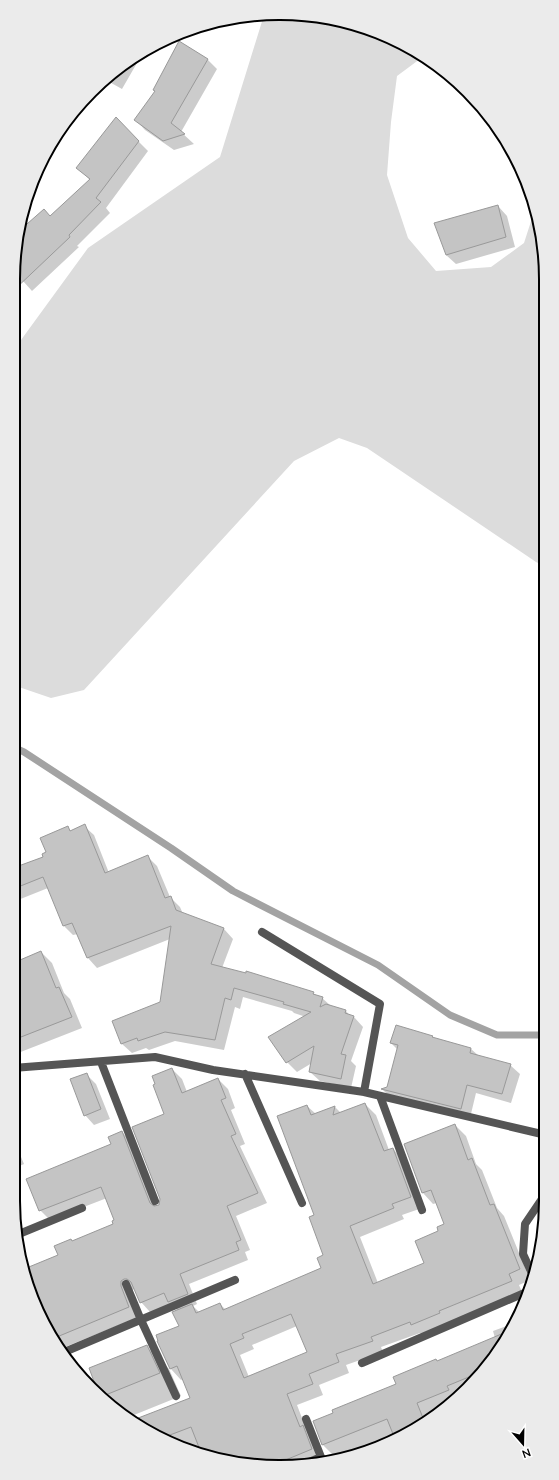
<svg xmlns="http://www.w3.org/2000/svg" width="559" height="1480" viewBox="0 0 559 1480" font-family="Mulish,sans-serif">
	<style>
		.green { fill: #dcdcdc }
		.shadow { fill: #0003; fill-rule: evenodd }
		.lines { fill: none; stroke-linecap: round; stroke-linejoin: round }
		.stream { stroke: #a3a3a3; stroke-width: 7 }
		.building { fill: #c4c4c4; stroke: #999; fill-rule: evenodd }
		.street { stroke: #555; stroke-width: 8 }
		.rim { fill: none; stroke: #000; stroke-width: 2 }
	</style>
	<rect width="100%" height="100%" fill="#fff"/>
	<path class="green" d="M297 14 349 22 424 56 397 76 391 122 387 175 408 238 436 271 491 267 524 243 534 212 544 244V566L536 562 367 448 339 438 294 461 84 690 51 698 13 685V351L88 248 220 157 264 15Z"/>
	<path class="shadow" d="M145 49 122 89 104 79Z
		M207 59 217 69 181 132 194 144 174 150 145 130 136 120Z
		M116 119 148 151 106 208 110 213 77 246 79 247 32 291 23 281 50 217 90 180 78 168Z
		M53 141 58 146 37 171 41 161Z
		M498 206 507 216 515 247 456 264 446 255Z
		M84 826 94 835 109 873 148 857 157 866 170 897 180 907 183 914 224 929 233 939 222 968 313 993 317 996 322 998 331 1006 346 1011 350 1016 354 1017 363 1027 351 1061 356 1066 351 1088 320 1081 310 1072 312 1063 297 1072 287 1062 270 1037 306 1017 294 1013 292 1011 243 997 240 1009 235 1007 224 1050 175 1041 149 1050 146 1048 132 1053 122 1044 113 1021 161 1003 170 939 97 968 88 958 78 934 73 935 64 926 48 888 13 902V869L44 857 68 828 71 831Z
		M41 952 52 963 64 993 70 999 82 1028 13 1055V964Z
		M432 1037 434 1039 471 1049 479 1056 510 1065 520 1074 511 1103 476 1093 470 1118 391 1098 383 1090 387 1088 398 1050 391 1043Z
		M172 1069 182 1079 187 1092 218 1079 228 1089 235 1108 231 1110 245 1144 240 1146 267 1203 236 1216 250 1250 245 1252 248 1260 189 1284 197 1304 193 1306 200 1313 220 1304 226 1310 322 1268 324 1256 315 1216 307 1106 316 1114 335 1107 341 1113 365 1104 376 1115 389 1150 393 1149 404 1160 422 1208 402 1215 404 1219 360 1237 378 1283 425 1263 440 1232 445 1224 437 1203 433 1204 423 1193 405 1144 455 1125 466 1136 476 1164 482 1170 497 1208 504 1216 530 1280 519 1285 522 1292 423 1335 420 1333 381 1347 383 1352 346 1365 349 1373 319 1385 323 1395 297 1405 307 1431 313 1437 317 1462 244 1465 194 1453 146 1431 134 1421 191 1398 183 1379 181 1380 171 1369 180 1327 178 1311 171 1304 150 1312 141 1302 135 1288 134 1289 131 1291 139 1317 60 1349 49 1334 27 1286 24 1265 28 1269 59 1256 71 1240 73 1241 114 1224 115 1220 107 1198 50 1220 40 1210 112 1145 122 1132 132 1142 157 1208 161 1203 165 1114ZM297 1326 308 1353 249 1377 240 1355 254 1349 252 1345Z
		M86 1074 96 1084 110 1119 94 1125 85 1115Z
		M13 1138 24 1164 13 1169Z
		M517 1322 491 1363 427 1422 382 1447 336 1460 334 1456 323 1445 314 1422 397 1385 438 1362 495 1338 493 1331Z
		M146 1346 169 1369 181 1396 129 1417 100 1393Z"/>
	<g class="lines">
		<path class="stream" d="M13 747 24 752 171 848 233 891 378 965 450 1015 497 1035H546"/>
	</g>
	<path class="building" d="M179 41 208 59 171 123 185 134 163 141 134 120 155 91 153 90Z
		M116 117 139 141 96 198 101 202 69 235 70 237 13 291V280L19 231 44 209 50 216 90 179 76 168Z
		M498 205 506 237 446 255 434 223Z
		M85 824 105 873 148 855 165 898 171 896 176 910 224 928 211 964 246 973V971L314 992 313 994 323 997 320 1007 326 1004 346 1010 345 1013 354 1016 341 1054 346 1055 341 1079 309 1072 314 1046 286 1063 268 1037 311 1012 283 1004 284 1002 234 988 231 1000 225 998 215 1040 165 1032 138 1041 137 1038 121 1044 112 1021 160 1002 171 926 87 958 72 923 63 926 43 877 13 889V868L43 857 42 854 46 852 40 838 68 826 70 831Z
		M41 951 56 988 59 987 72 1017 21 1037 13 1017V963Z
		M396 1025 433 1036 432 1037 471 1048 470 1053 511 1064 502 1094 467 1085 461 1109 381 1089 387 1087 398 1045 390 1043Z
		M172 1068 182 1093 218 1078 226 1098 221 1100 236 1134 231 1136 258 1193 227 1206 241 1240 236 1242 239 1250 180 1274 188 1294 168 1302 164 1293 140 1303 131 1282 127 1279H124L121 1281V1286L129 1307 52 1339 49 1334 27 1286 24 1269 58 1255 54 1246 71 1239 72 1241 113 1224 112 1221 114 1220 101 1187 39 1211 26 1179 111 1144 108 1137 122 1131 150 1203 154 1206 159 1205 160 1199 132 1127 164 1114 153 1085 155 1084 152 1076Z
		M87 1073 101 1109 84 1116 70 1079Z
		M365 1103 384 1151 393 1148 411 1197 392 1204 394 1208 350 1226 373 1284 424 1263 415 1241 438 1231 437 1227 444 1224 431 1190 422 1193 404 1144 455 1124 468 1160 472 1158 490 1205 494 1204 520 1269 509 1274 512 1281 439 1311 440 1313 411 1325 410 1322 371 1337 373 1341 336 1354 339 1362 309 1374 313 1384 287 1394 300 1427 303 1425 312 1449 276 1464 244 1465 202 1455 191 1427 162 1438 146 1431 133 1420 190 1398 177 1366 170 1369 157 1341H158L156 1335 179 1326 172 1312 192 1304 196 1313 220 1303 223 1310 321 1268 317 1258 323 1255 309 1217 314 1215 277 1116 307 1105 311 1115 335 1106 333 1115ZM291 1314 307 1352 244 1378 230 1344 244 1338 242 1334Z
		M511 1330 491 1363 481 1372 447 1386 449 1390 417 1403 425 1423 395 1439 387 1419 322 1445 313 1421 333 1413 332 1410 396 1384 393 1377 436 1359 437 1361Z
		M147 1345 160 1373 103 1396 98 1392 89 1368Z"/>
	<g class="lines">
		<path class="street" d="M262 932 380 1004 364 1092
			M101 1062 155 1201
			M13 1068 155 1057 213 1070 364 1092 546 1135
			M245 1074 302 1203
			M380 1096 422 1210
			M19 1234 82 1208
			M534 1278 523 1254 525 1224 546 1193
			M126 1284 141 1320 176 1396
			M62 1353 235 1280
			M362 1363 529 1291
			M306 1419 321 1457 307 1463"/>
	</g>
	<path d="M0 0H559V1480H0ZM279 20H280A259 259 0 0 1 539 279V1201A259 259 0 0 1 280 1460H279A259 259 0 0 1 20 1201V279A259 259 0 0 1 279 20Z" fill="#ebebeb" fill-rule="evenodd"/>
	<path class="rim" d="M279 20H280A259 259 0 0 1 539 279V1201A259 259 0 0 1 280 1460H279A259 259 0 0 1 20 1201V279A259 259 0 0 1 279 20Z"/>
	<g transform="translate(523 1444) rotate(160)" stroke="#ffffff" stroke-width="3" paint-order="stroke">
	<path d="M0-3L7 15L0 10L-7 15Z" fill="#000000"/>
	<text y="-6" font-size="11" font-weight="bold" text-anchor="middle" fill="#000000">N</text>
	</g>
</svg>
